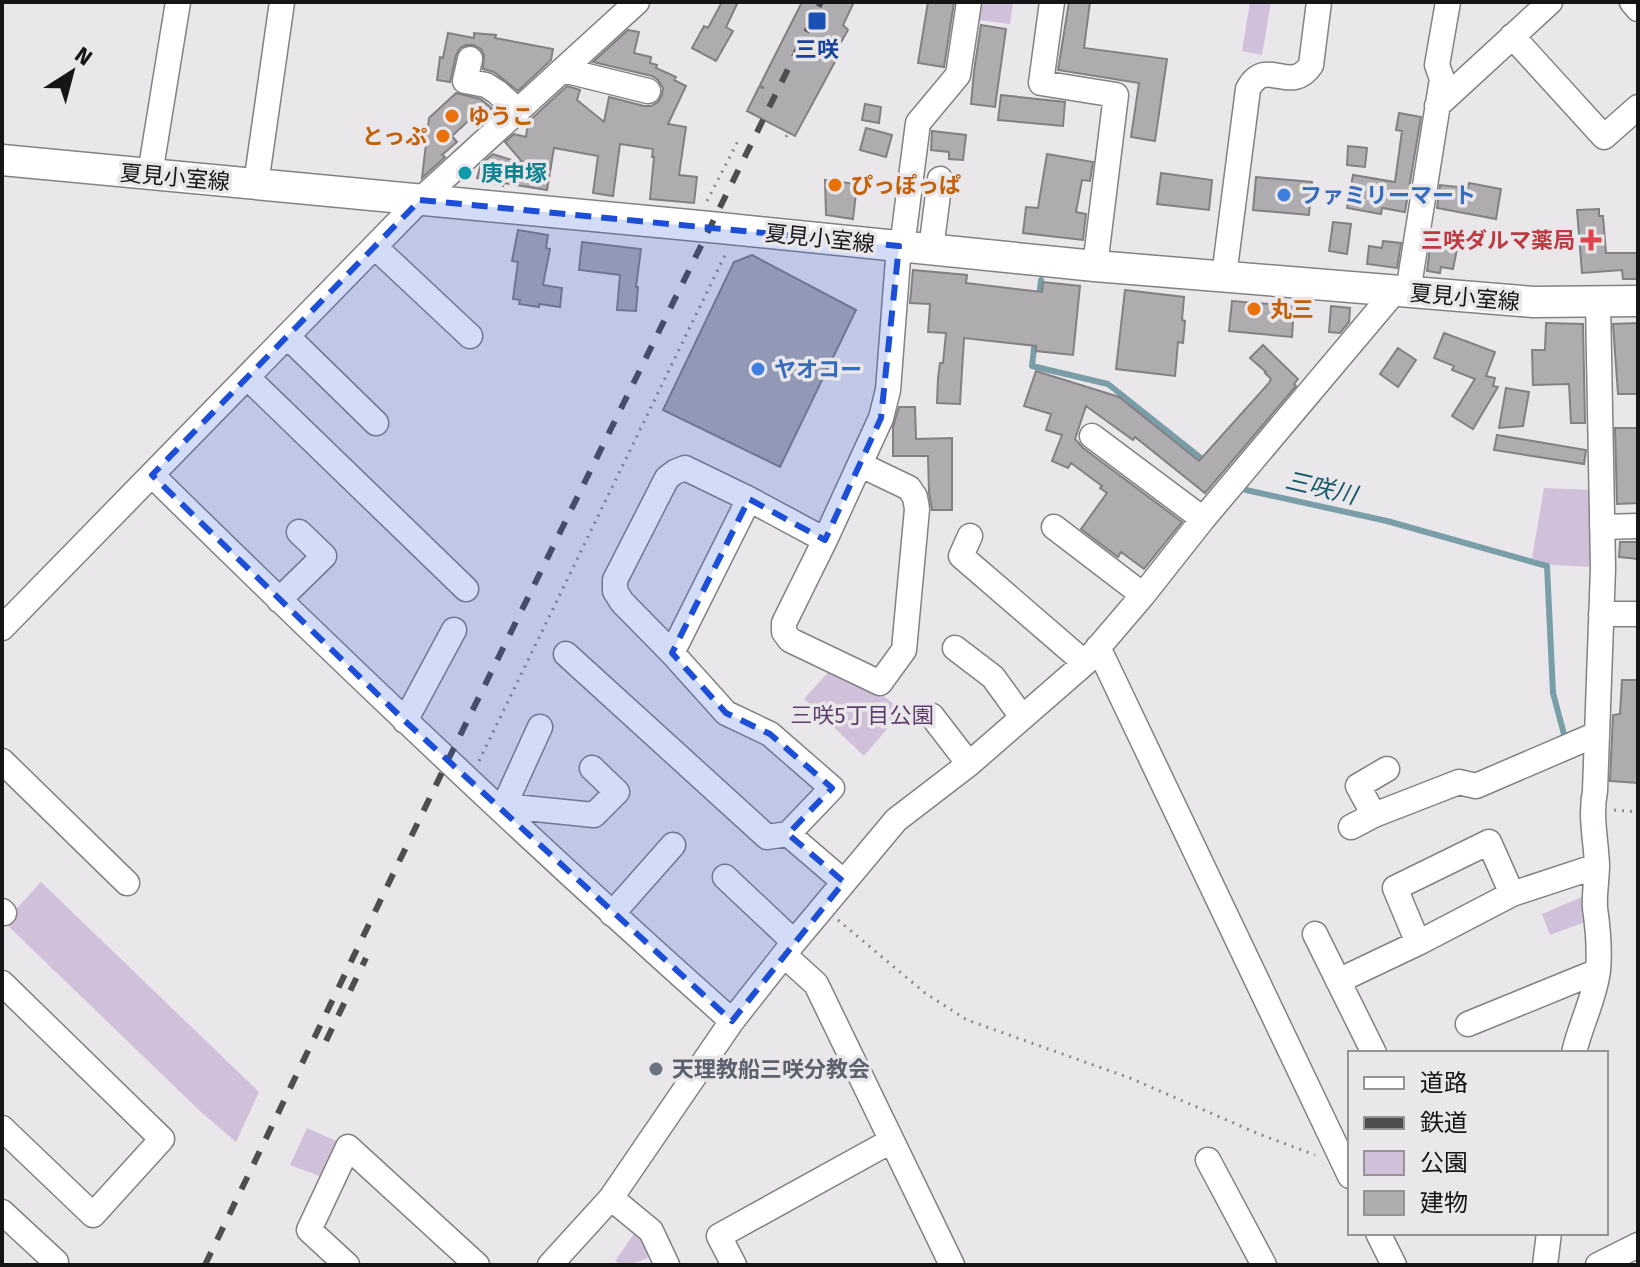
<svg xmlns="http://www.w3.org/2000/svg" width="1640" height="1267" viewBox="0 0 1640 1267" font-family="'Fira Sans','Noto Sans JP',sans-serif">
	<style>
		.green { fill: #d1c0d9 }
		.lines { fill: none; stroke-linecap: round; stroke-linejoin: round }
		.stream { stroke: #7a9ea8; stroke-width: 6 }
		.building { fill: #aeacaf; stroke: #828083; stroke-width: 2 }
		.minor-casing { stroke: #828183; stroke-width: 27 }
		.major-casing { stroke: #828183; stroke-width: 33 }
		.path { stroke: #8a898b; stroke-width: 3; stroke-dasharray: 2 6; stroke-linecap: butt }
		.minor { stroke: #fff; stroke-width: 24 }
		.major { stroke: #fff; stroke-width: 30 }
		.rail { stroke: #4e4d4f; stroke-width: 6; stroke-dasharray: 14 14; stroke-linecap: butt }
		.marked { fill: #1d4ed8; fill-opacity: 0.2; stroke: #1d4ed8; stroke-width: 6; stroke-dasharray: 16 10; stroke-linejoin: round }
		.transit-dot { fill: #1a4fb4; stroke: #eae7eb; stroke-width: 3 }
		.food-dot { fill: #e8710a; stroke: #eae7eb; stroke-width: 3 }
		.culture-dot { fill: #0f9aa8; stroke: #eae7eb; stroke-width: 3 }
		.shop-dot { fill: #3f7fe0; stroke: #eae7eb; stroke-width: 3 }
		.health-dot { fill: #e0444e; stroke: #eae7eb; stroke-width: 3 }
		.worship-dot { fill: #6b7280; stroke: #eae7eb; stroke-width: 3 }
		.labels { text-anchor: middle; stroke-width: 7; stroke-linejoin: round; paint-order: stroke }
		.transit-label { font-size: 22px; font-weight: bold; fill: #164399; stroke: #eae7eb }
		.food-label { font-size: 22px; font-weight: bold; fill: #c56008; stroke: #eae7eb; text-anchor: start }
		.culture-label { font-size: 22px; font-weight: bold; fill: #0d838f; stroke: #eae7eb; text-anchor: start }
		.street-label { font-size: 22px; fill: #151516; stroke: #eae7eb }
		.shop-label { font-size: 22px; font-weight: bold; fill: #366cbe; stroke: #eae7eb; text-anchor: start }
		.health-label { font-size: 22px; font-weight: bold; fill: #be3a42; stroke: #eae7eb; text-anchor: end }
		.park-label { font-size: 22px; fill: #5e3d6c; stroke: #eae7eb }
		.worship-label { font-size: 22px; font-weight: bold; fill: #5b616d; stroke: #eae7eb; text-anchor: start }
		.water-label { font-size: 24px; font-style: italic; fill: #145767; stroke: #eae7eb }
	</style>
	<rect width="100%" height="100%" fill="#eae7eb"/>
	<path class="green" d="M981 2H1013L1010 24 978 20Z
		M1250 2H1271L1262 55 1242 51Z
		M1544 488 1593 490 1594 567 1552 565 1532 558Z
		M832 668 879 692 902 711 864 756 804 699Z
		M41 882 259 1092 236 1142 201 1112 4 922Z
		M1584 896 1585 922 1550 935 1542 914Z
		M307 1128 339 1142 322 1177 290 1165Z
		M636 1231 652 1255C641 1262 627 1267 615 1261Z"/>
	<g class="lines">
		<path class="stream" d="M1039 297 1041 280
			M1035 340 1032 366 1108 384 1206 462
			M1238 485 1246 490 1387 521 1547 566 1553 693 1565 738"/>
	</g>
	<path class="building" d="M722 2H738L726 27 733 31 716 61 692 48 704 26 708 28Z
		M802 2H854L843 25 848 30 832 58 836 60 795 136 747 111 759 87 764 88 760 85Z
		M928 2H954L944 67 918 63Z
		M1069 2H1090L1084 48 1167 59 1155 141 1131 137 1139 83 1058 70Z
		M981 25 1006 29 995 107 971 104 974 71Z
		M628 30 639 32 634 53 651 57 650 63 657 65 656 68 676 77 674 80 686 86 668 124 686 127 679 175 697 177 694 203 650 199 654 157H652L653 149 620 144 613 196 593 193 598 156 554 148 547 190 504 183 503 186 477 178 481 164 493 154 524 164 505 142 514 134 526 137 528 122 567 86 580 90 577 100 604 122 609 97 644 106H651L658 102 662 95 663 88 658 80 652 76 593 62Z
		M448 33 474 38V33L496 35 495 38 553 49 551 60 518 91 494 72 483 69 484 55 481 49 474 45H466L460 48 456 55 450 82 437 80 440 57 443 58Z
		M456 93 480 99 492 108 483 117 479 111 452 136 457 142 442 155 445 157 422 178 429 118Z
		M1001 95 1065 102 1063 126 998 120Z
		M865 104 881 107 879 123 862 120Z
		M1399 113 1421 117 1405 212 1382 208 1381 214 1347 208 1353 175 1395 182 1402 131 1396 130Z
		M866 128 892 135 886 157 860 150Z
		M932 131 966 135 963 160 949 159V152L931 150Z
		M1348 146 1367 148 1365 167 1347 165Z
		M1047 154 1093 162 1090 181 1082 180 1076 212 1086 214 1083 240 1023 233 1026 207 1038 208Z
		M1161 173 1212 180 1209 210 1157 204Z
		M1256 177 1312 182 1309 215 1253 210Z
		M825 180 857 184 853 219 826 215Z
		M1469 183 1501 189 1496 219 1437 208 1440 185 1468 188Z
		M1599 209V216H1603L1606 253H1638V279H1623L1622 270 1582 273 1577 210Z
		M1333 222 1351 224 1347 254 1329 251Z
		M518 230 548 235 546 248 550 249 543 285 562 288 560 307 539 304V307L519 304 520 300 513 299 518 262 512 261Z
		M1431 240 1458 244 1453 269 1441 267 1440 273 1427 271Z
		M1383 241 1401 243 1397 268 1367 264 1369 246 1382 248Z
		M582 242 641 249 636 287H638L636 311 617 310 620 275 579 270Z
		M752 255 856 310 780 467 663 410 734 262Z
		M913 270 967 275 966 283 1042 292 1043 282 1080 286 1073 355 1036 351V346L964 338 960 404 937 403 938 378 940 363H943L946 333 928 332 930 304 910 303Z
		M1125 290 1184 297 1182 320 1185 321 1183 343 1178 342 1175 376 1116 369Z
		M1232 301 1294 306 1292 337 1229 331Z
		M1331 306 1350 308 1349 322 1340 333 1329 332Z
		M1546 323 1583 324 1585 423H1571L1569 384 1533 385 1532 350H1545Z
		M1638 323V394H1618L1613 324Z
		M1444 333 1495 352 1486 376 1495 378 1493 386 1498 387 1473 429 1452 416 1475 379 1452 370 1454 366 1434 358Z
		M1263 345 1298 379 1294 384 1296 386 1205 493 1135 437 1133 440 1086 406 1075 439 1083 448 1182 522 1144 569 1121 552 1118 557 1081 529 1107 493 1100 488 1102 486 1071 463 1068 468 1052 461 1062 435 1046 430 1051 414 1024 406 1036 371 1119 397 1199 461 1269 383 1271 379 1265 373 1266 372 1250 358Z
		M1398 348 1416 360 1398 387 1380 374Z
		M1506 388 1529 392 1523 426 1499 428Z
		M899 407H915L916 439 952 438V510H932L929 493 928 456H893V427Z
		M1615 428H1638V503L1617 504Z
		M1497 435 1586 450 1584 464 1494 450Z
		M1620 542H1638V559L1619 557Z
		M1622 680H1638V783L1610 781 1613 715 1620 714Z"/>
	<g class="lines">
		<g class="minor-casing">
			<path id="minor" d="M1052 2 1041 83 1116 95 1095 266
				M1632 2 1638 9
				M1512 36 1604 137 1638 107
				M470 59 465 81 486 85 497 92 518 111
				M563 70 648 91
				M1437 106 1550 2
				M150 174 178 2
				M256 184 282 2
				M375 247 470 336
				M902 247 918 123 958 75 969 2
				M931 249 940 179
				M1224 276 1248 89C1266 55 1290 96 1311 65L1319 2
				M1408 292 1442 79 1437 65 1448 2
				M287 336 376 423
				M247 377 466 589
				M1092 436 1203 519
				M861 465 909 488 915 497 917 509 904 650 880 683 790 640 784 632V623L825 540 881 418 888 390 899 246
				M152 475C341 661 533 844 732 1021
				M1054 527 1143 595
				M1602 527 1638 526
				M970 536 961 556 1085 663
				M279 600 324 556 299 532
				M1601 614H1638
				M2 628 420 200 637 2
				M1098 647 1350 1176
				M955 648 993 677 1022 717
				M672 653 749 499
				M566 654 767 837 788 834 832 788 770 734 726 713 672 653 622 602 615 591V580L667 478 675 472 685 468 749 499 825 540
				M932 716 969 764
				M405 721 454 630
				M2 761 127 883
				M496 805 594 815 617 792 592 768
				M504 806 540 727
				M1374 815 1358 786 1387 769
				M1351 827 1374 815 1459 782 1476 786 1597 734
				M788 834 844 882
				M725 877 794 942
				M2 911 4 913
				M612 914 673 845
				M1315 934 1374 1053
				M1418 943 1395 888 1489 842 1512 894
				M784 955 816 984 952 1265
				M1338 981 1418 943 1512 894 1597 866
				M2 983 162 1139 93 1215 2 1128
				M1468 1024 1598 971
				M1574 1053C1580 1025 1595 998 1598 970 1600 949 1598 929 1595 908 1594 894 1597 879 1597 865 1596 840 1590 816 1595 791L1603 568 1598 302
				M1208 1160 1264 1265
				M611 1198 651 1231 667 1265
				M2 1212 56 1262
				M1378 1233 1394 1265
				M347 1265 309 1230 348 1147 477 1265
				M550 1265 611 1198 732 1021 794 942 896 820 969 764 1085 663 1143 595 1203 519 1395 291
				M734 1265 719 1236 891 1141
				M1545 1265 1549 1233
				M1598 1265 1638 1245"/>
		</g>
		<g class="major-casing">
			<path id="major" d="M2 160 710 227 1095 266 1533 302 1638 301"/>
		</g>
		<path class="path" d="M786 137 788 133
			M707 201 738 141
			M479 761 726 253
			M1614 810 1638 812
			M838 920 925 993 967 1020 1130 1078 1259 1134 1315 1155
			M1507 1233 1511 1235 1518 1233"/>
		<use href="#minor" class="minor"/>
		<use href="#major" class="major"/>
		<path class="rail" d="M326 1041 366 958
			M205 1265 448 760 821 2"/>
	</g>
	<path class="marked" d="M420 200 899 246 881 418 825 540 749 499 672 653 726 713 770 734 832 788 788 834 844 882 732 1021 405 721 152 475Z"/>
	<rect class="transit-dot" x="807" y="11" width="20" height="20" rx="4"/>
	<g class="food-dot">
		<circle cx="452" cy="116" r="8"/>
		<circle cx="443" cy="136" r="8"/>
		<circle cx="835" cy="185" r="8"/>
		<circle cx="1254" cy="309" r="8"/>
	</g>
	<circle class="culture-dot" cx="465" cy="173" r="8"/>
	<g class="shop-dot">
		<circle cx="1284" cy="195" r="8"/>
		<circle cx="758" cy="369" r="8"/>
	</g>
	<path class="health-dot" d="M1587 228h8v8h8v8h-8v8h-8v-8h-8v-8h8z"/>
	<circle class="worship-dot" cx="656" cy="1069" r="8"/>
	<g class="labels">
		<g class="transit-label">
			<text x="817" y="57">三咲</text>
		</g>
		<g class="food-label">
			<text x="468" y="124">ゆうこ</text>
			<text x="427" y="144" text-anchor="end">とっぷ</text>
			<text x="851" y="193">ぴっぽっぱ</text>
			<text x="1270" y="317">丸三</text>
		</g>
		<g class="culture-label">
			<text x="481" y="181">庚申塚</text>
		</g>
		<g class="street-label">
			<text transform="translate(175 177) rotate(5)" y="8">夏見小室線</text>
			<text transform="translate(820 238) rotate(6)" y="8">夏見小室線</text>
			<text transform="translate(1465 297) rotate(5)" y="8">夏見小室線</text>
		</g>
		<g class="shop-label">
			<text x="1300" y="203">ファミリーマート</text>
			<text x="774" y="377">ヤオコー</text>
		</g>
		<g class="health-label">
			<text x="1575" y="248">三咲ダルマ薬局</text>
		</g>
		<g class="park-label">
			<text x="862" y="723">三咲5丁目公園</text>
		</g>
		<g class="worship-label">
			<text x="672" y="1077">天理教船三咲分教会</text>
		</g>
		<g class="water-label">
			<text transform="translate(1321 488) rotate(13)" y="8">三咲川</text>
		</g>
	</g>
	<rect width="1640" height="1267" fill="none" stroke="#151516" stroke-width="8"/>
	<rect x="1348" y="1051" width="260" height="184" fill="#eae7eb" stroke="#959396" stroke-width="2"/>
	<rect x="1364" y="1077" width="40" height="12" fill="#ffffff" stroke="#959396" stroke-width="2"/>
	<text x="1420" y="1091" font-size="24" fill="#151516">道路</text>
	<rect x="1364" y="1117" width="40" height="12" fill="#4e4d4f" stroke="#959396" stroke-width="2"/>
	<text x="1420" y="1131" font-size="24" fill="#151516">鉄道</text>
	<rect x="1364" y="1151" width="40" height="24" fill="#d1c0d9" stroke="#959396" stroke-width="2"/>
	<text x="1420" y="1171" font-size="24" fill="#151516">公園</text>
	<rect x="1364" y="1191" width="40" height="24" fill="#aeacaf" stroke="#959396" stroke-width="2"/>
	<text x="1420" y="1211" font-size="24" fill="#151516">建物</text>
	<g transform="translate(72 72) rotate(36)" stroke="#eae7eb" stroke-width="6" paint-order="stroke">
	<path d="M0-6L14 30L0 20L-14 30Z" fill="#151516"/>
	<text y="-12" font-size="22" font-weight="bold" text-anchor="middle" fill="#151516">N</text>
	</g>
</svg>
